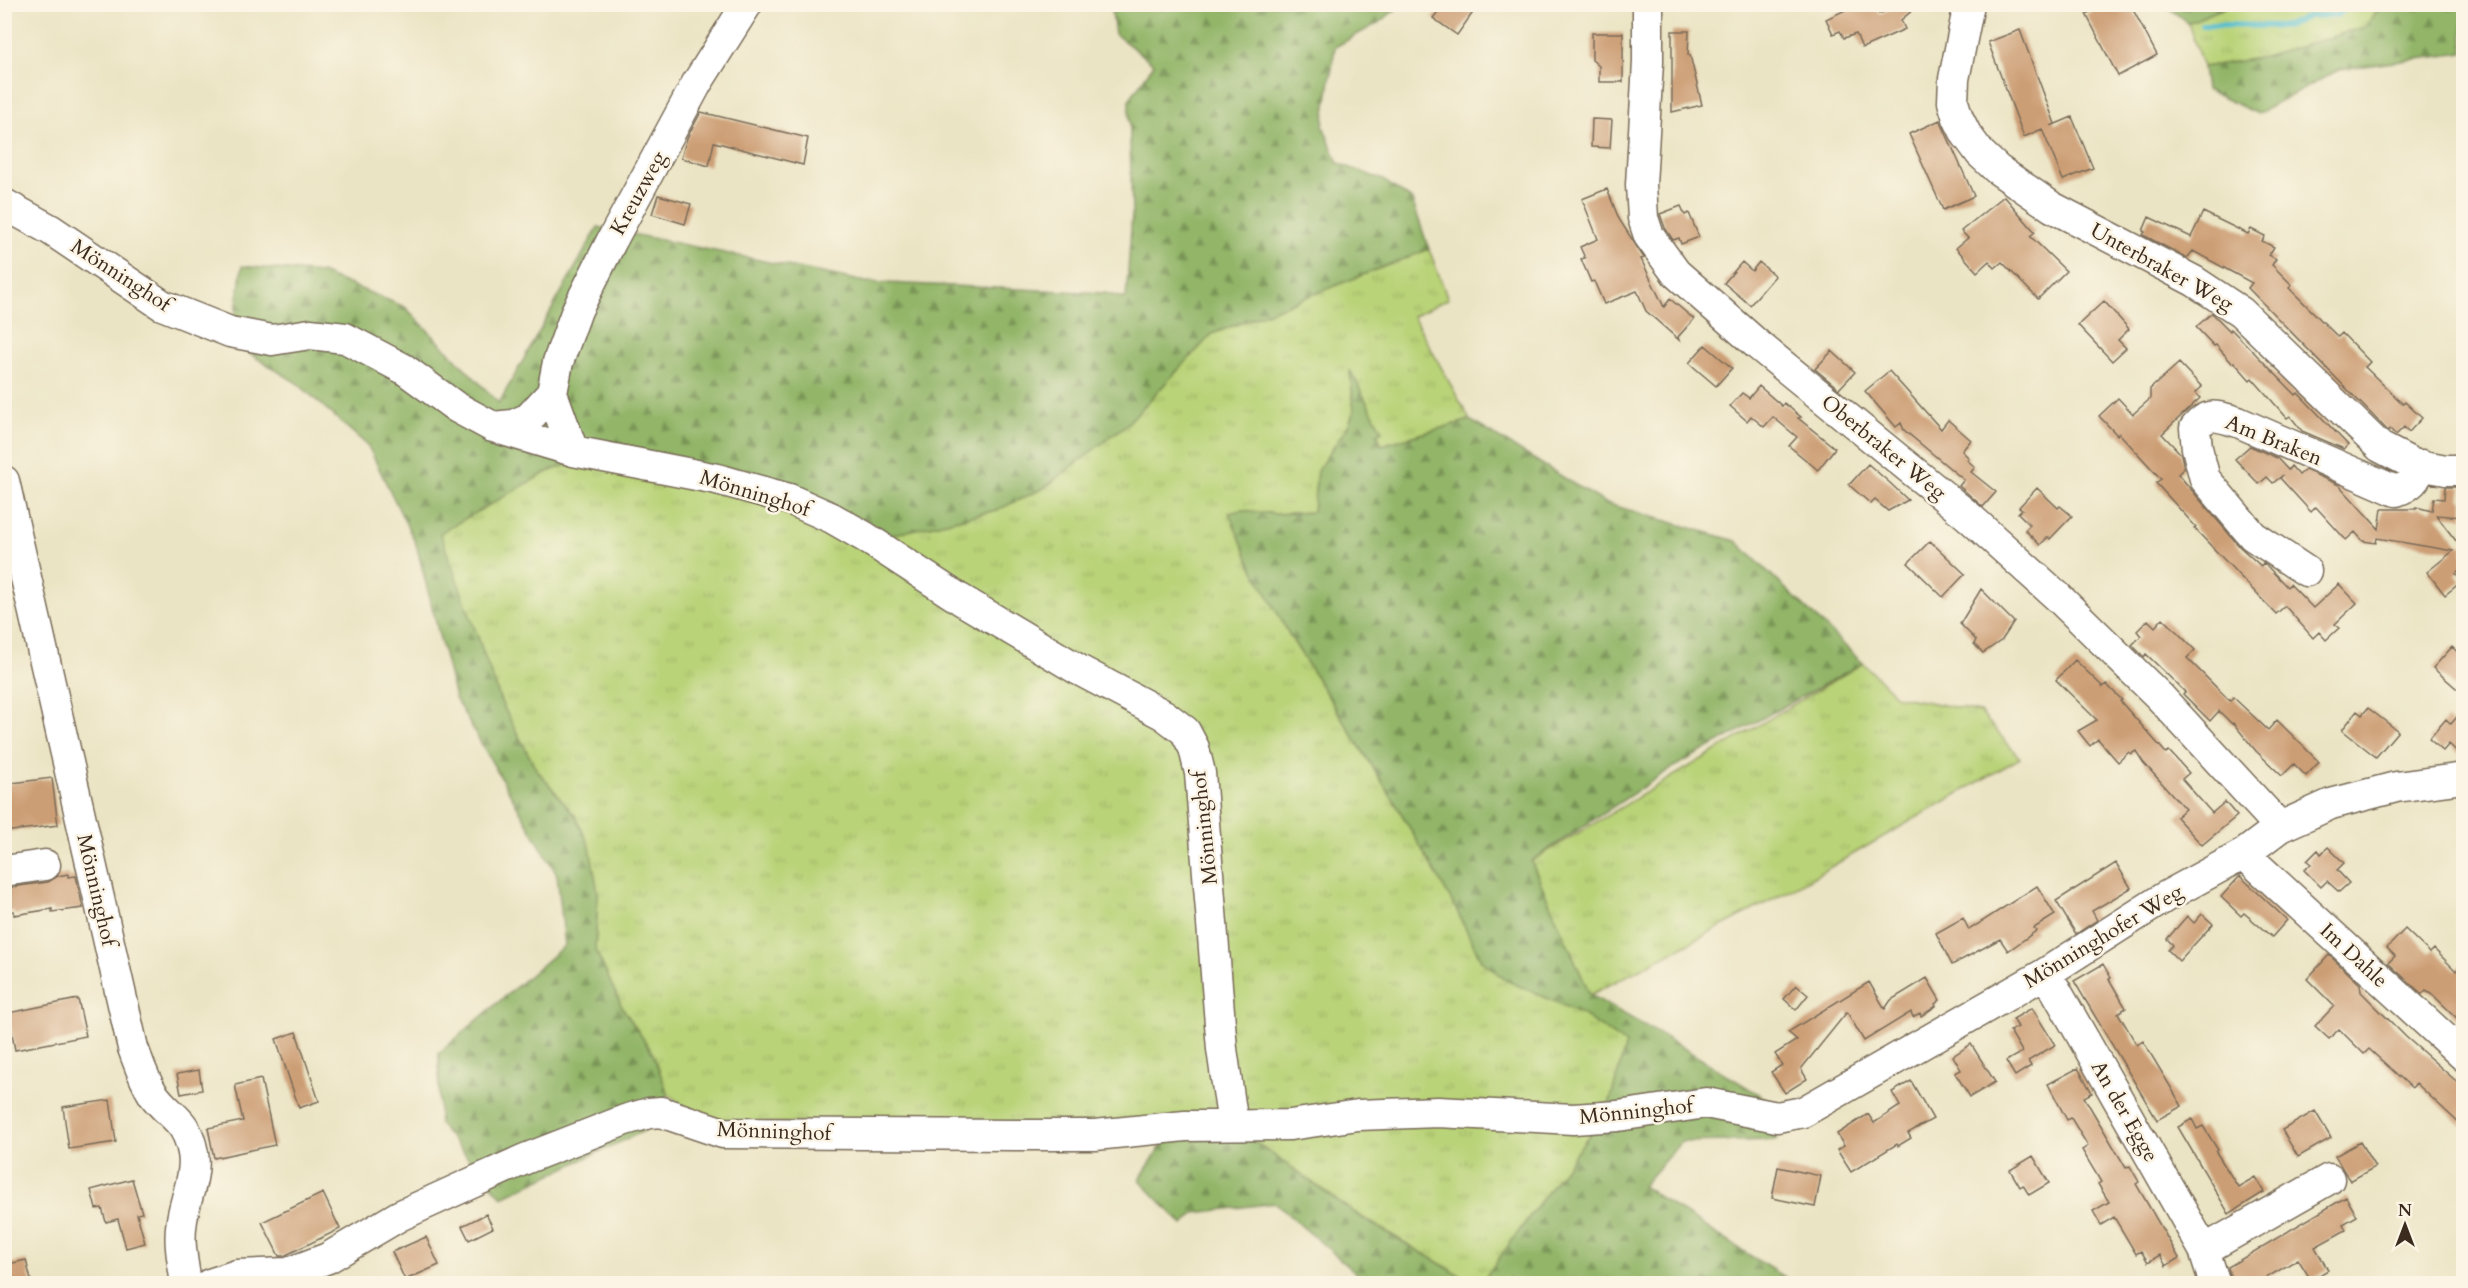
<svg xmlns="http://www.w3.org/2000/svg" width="2468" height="1288" viewBox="0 0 2468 1288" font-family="Cardo,serif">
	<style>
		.grass { fill: url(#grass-tufts); stroke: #7a7e4b; stroke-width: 1.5 }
		.forest { fill: url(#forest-firs); stroke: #667043; stroke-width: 1.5 }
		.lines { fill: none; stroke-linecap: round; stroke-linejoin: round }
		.stream { stroke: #53bece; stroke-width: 6 }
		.building { fill: #cc9e75 }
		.minor-casing { stroke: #796b58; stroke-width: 33 }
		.minor { stroke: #fff; stroke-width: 30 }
		.labels { text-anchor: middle; stroke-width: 5; stroke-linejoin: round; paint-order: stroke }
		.street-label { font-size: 21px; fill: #3b2a1e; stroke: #fcf5e5 }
	</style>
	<defs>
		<pattern id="grass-tufts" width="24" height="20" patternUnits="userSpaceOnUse" patternTransform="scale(1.5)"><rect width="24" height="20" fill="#b9d378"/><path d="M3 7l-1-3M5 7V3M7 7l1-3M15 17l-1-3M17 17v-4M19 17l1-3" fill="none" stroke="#a0b567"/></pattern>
		<pattern id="forest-firs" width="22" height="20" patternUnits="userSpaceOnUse" patternTransform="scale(1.5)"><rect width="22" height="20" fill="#92b568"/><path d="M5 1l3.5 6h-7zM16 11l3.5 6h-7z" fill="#789355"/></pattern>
	</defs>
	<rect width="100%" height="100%" fill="#fcf5e5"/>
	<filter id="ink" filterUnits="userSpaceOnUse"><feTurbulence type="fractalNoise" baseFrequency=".0167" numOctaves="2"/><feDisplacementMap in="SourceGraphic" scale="12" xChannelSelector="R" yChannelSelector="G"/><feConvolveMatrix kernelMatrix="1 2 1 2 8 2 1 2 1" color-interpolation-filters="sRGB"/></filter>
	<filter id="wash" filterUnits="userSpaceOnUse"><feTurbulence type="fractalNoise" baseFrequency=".008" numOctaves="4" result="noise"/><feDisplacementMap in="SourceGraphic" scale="24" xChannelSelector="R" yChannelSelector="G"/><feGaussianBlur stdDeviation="1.35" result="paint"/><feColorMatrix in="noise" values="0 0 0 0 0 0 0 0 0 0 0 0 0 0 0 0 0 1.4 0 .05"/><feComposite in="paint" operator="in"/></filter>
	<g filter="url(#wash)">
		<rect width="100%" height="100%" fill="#ebe4c4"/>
		<path class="grass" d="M2231 5H2382L2365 27 2265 57 2203 67 2188 23Z
			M1429 249 1448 299 1413 316 1470 420 1382 445 1377 434 1382 431 1350 372 1354 411 1348 426 1317 471 1313 512 1275 514 1242 510 1290 636 1393 799 1455 907 1481 960 1506 980 1580 1013 1626 1044 1608 1109 1481 1284 1473 1283 1360 1216 1220 1117 1116 1124 705 1123 668 1094 652 1052 622 1007 595 949 598 893 576 817 536 769 502 704 439 533 547 472 580 460 756 496 865 541 997 510 1044 488 1128 423 1212 334Z
			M1863 663 1896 696 1980 712 2020 758 1789 891 1590 995 1531 861Z"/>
		<path class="forest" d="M1111 5H1401L1380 22 1335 47 1323 126 1338 163 1383 180 1412 200 1429 249 1212 334 1128 423 1044 488 997 510 865 541 806 510 580 460 547 472 440 533 502 704 536 769 576 817 590 847 598 893 595 949 622 1007 652 1052 668 1094 644 1131 502 1197 439 1124V1053L565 945 557 875 455 698 416 544 368 446 297 383 216 333 234 325 242 266 321 273 405 307 499 403 598 227 866 282 1105 293 1126 299 1132 214 1129 100 1154 64 1115 34Z
			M2165 5 2166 4 2231 5 2188 23Z
			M2382 5H2463V53L2340 69 2258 114 2206 90 2203 67 2265 57 2365 27Z
			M1350 370 1382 431 1377 434 1382 445 1470 420 1605 503 1736 541 1863 663 1670 769 1531 861 1590 995 1672 1041 1766 1099 1778 1140 1681 1142 1642 1186 1793 1283H1481L1608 1109 1626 1044 1580 1013 1506 980 1481 960 1455 907 1393 799 1290 636 1251 565 1229 513 1242 510 1275 514 1313 512 1317 471 1348 426 1354 411Z
			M1220 1117 1359 1216 1473 1283H1368L1275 1203 1195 1213 1183 1225 1139 1180 1164 1142Z"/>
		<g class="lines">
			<path class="stream" d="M2202 25 2287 26 2309 16 2338 15 2347 4"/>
		</g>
		<g id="blocks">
			<path class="building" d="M1444 4H1479L1457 35 1433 18Z
				M1858 4H1875L1879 14 1902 4H1920L1901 20 1905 29 1862 48 1856 34 1844 38 1840 31 1833 34 1826 19Z
				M2104 4H2130L2157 55 2118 76 2086 14Z
				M2020 30 2055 124 2051 126 2072 117 2093 168 2063 180 2042 129 2024 137 1988 42Z
				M1672 31H1689L1688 55H1690L1702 105 1672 112Z
				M1592 33H1623V82H1599V66L1592 60Z
				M701 112 808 138 803 165 714 142 709 166 681 158 687 138Z
				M1592 119 1612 120 1610 148 1591 147Z
				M1940 120 1974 196 1943 210 1909 134Z
				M1607 189 1619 219 1644 258 1641 259 1664 307 1670 299 1694 319 1678 337 1679 340 1646 311 1637 291 1604 304 1594 281 1591 282 1581 259 1585 258 1580 247 1598 239 1582 199Z
				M658 195 691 204 685 224 652 214Z
				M2004 196 2035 232 2030 236 2066 271 2038 299 2002 262 1995 268 1989 261 1977 272 1956 248 1968 238 1961 231Z
				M1681 206 1685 215 1689 213 1699 237 1681 244 1679 238 1673 240 1665 228 1660 214Z
				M2203 212 2248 234 2251 229 2265 236 2262 241 2274 247 2269 255 2276 259 2272 265 2292 285 2289 288 2338 337 2342 333 2370 362 2365 367 2403 404 2405 402 2422 418 2409 432 2404 427 2396 435 2390 429 2388 431 2248 288 2252 283 2193 251 2187 258 2143 235 2145 232 2143 231 2149 217 2191 237Z
				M1742 262 1752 271 1759 262 1775 276 1750 305 1724 283Z
				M2104 301 2129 329 2118 340 2126 348 2112 361 2078 325Z
				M2212 313 2230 331 2231 329 2296 395 2298 393 2348 445 2344 449 2302 431 2290 416 2287 418 2252 378 2250 380 2234 362 2232 363 2216 345 2214 346 2196 327Z
				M1705 345 1732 368 1716 386 1689 363Z
				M1832 351 1855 372 1839 389 1815 369Z
				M2179 363 2202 387 2195 393 2200 398 2162 434 2181 454 2184 468 2178 474 2240 547 2261 566 2263 563 2268 567 2287 587 2290 584 2313 608 2339 584 2357 603 2335 624 2339 628 2326 640 2319 632 2313 638 2285 606 2276 614 2194 528 2196 527 2156 483 2161 479 2119 433 2117 435 2099 416 2118 398 2133 414 2150 399V389Z
				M1889 371 1941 429 1948 420 1971 440 1962 451 1969 458 1967 460 1975 467 1971 472 1996 492 1983 507 1959 486 1964 480 1904 430 1901 423 1896 427 1865 391Z
				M1759 386 1782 406 1784 403 1801 417 1798 418 1835 448 1818 470 1789 446 1797 437 1773 417 1764 427 1751 416 1747 421 1730 406 1742 393 1749 398Z
				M2250 446 2277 458 2288 470 2291 466 2299 475 2305 470 2339 485 2379 529 2382 509H2416V507L2432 511 2434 498 2444 499 2445 487H2462L2460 500H2463V517L2436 515 2460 546 2463 543V568L2456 574 2461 582 2445 595 2427 572 2453 551 2377 538 2376 543 2363 541 2355 532 2346 540 2316 507 2311 512 2280 478 2283 475 2273 483 2267 477 2259 484 2235 459Z
				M1868 464 1890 483 1908 500 1888 511 1875 500 1871 504 1849 485Z
				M2037 488 2058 508 2060 506 2072 516 2050 539 2048 537 2040 545 2025 530 2030 525 2018 513 2022 509 2019 507Z
				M1930 541 1965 574 1943 597 1908 563Z
				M1981 589 2014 622 2002 640 1983 653 1974 644 1976 640 1960 624Z
				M2163 618 2195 650 2187 658 2230 701 2233 697 2268 730 2277 720 2319 762 2306 776 2294 764 2282 776 2256 751 2233 723 2232 724 2219 711 2210 721 2183 694 2185 692 2146 654 2144 657 2132 645 2141 636 2137 631 2148 620 2155 627Z
				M2452 647 2463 657V694L2433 668Z
				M2075 660 2103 687 2106 684 2122 700 2120 701 2166 753 2169 751 2189 773 2182 779 2212 813 2225 802 2237 816 2202 845 2176 817 2185 809 2143 762 2136 751 2131 754 2129 752 2118 762 2098 739 2090 746 2078 731 2097 720 2056 680Z
				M2368 708 2398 731 2376 757 2342 730 2357 711 2362 715Z
				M2463 710V757L2449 744 2443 751 2429 739 2446 719 2451 724Z
				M52 778 58 825 4 832V784Z
				M2328 847 2344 863 2337 870 2349 883 2339 892 2327 881 2321 887 2304 870 2311 864 2307 861 2318 850 2321 854Z
				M2116 863 2131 888 2092 911 2097 920 2076 934 2056 901Z
				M68 874V877L76 876 83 908 52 912V909L14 915V911L4 912V888L48 882 58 876Z
				M2240 876 2287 920 2272 937 2244 913 2241 916 2221 897Z
				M2037 886 2055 915 2034 928 2036 931 2008 951 2000 939 1952 965 1936 933 1963 918 1969 930Z
				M2202 914 2213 924 2179 961 2168 950 2173 945 2167 939 2187 916 2194 923Z
				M2405 929 2430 953 2434 949 2456 971 2463 963V1024L2431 993 2426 990 2422 994 2388 963 2395 956 2387 948Z
				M2329 955 2360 984 2361 992 2406 1037 2463 1087V1127L2416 1083 2412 1088 2369 1049 2364 1054 2339 1029 2329 1039 2315 1026 2334 1006 2307 979Z
				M2103 964 2111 978 2109 979 2126 1008 2118 1013 2137 1045 2143 1041 2182 1106 2157 1120 2074 981Z
				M1927 978 1940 1000 1935 1004 1936 1006 1921 1016 1920 1013 1913 1017 1911 1012 1864 1041 1847 1012 1801 1069 1807 1079 1785 1093 1771 1072 1782 1065 1775 1054 1797 1040 1788 1032 1869 982 1885 1009 1891 1000Z
				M1796 985 1808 995 1796 1010 1784 999Z
				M78 999 86 1036 15 1050 8 1013Z
				M2032 1008 2055 1045 2028 1061 2031 1066 2015 1076 2006 1061 2022 1052 2023 1053 2010 1031 2018 1027 2013 1019Z
				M296 1032 319 1101 299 1108 276 1039Z
				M1971 1044 1995 1082 1970 1097 1955 1073 1961 1070 1953 1056Z
				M2078 1068 2092 1093 2084 1097 2126 1168 2130 1166 2139 1182 2136 1184 2179 1258 2166 1266 2160 1255 2148 1262 2141 1251 2136 1254 2114 1217 2101 1225 2093 1211 2109 1202 2098 1184 2101 1182 2082 1150 2088 1146 2071 1118 2067 1120 2048 1084Z
				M199 1070 202 1090 181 1094 177 1074Z
				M261 1079 275 1145 214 1158 208 1128 243 1121 235 1085Z
				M1911 1081 1933 1119 1908 1133 1911 1138 1898 1146 1897 1144 1851 1172 1837 1150 1844 1146 1837 1134 1868 1114 1874 1123 1900 1106 1892 1092Z
				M110 1100 116 1142 69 1149 63 1107Z
				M2315 1111 2331 1138 2298 1157 2282 1130Z
				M2192 1119 2197 1129 2203 1126 2218 1150 2216 1152 2238 1187 2255 1177 2264 1192 2229 1214 2178 1127Z
				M2360 1142 2375 1167 2350 1181 2335 1156Z
				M2033 1156 2049 1183 2029 1195 2023 1185 2020 1187 2010 1170Z
				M1778 1167 1821 1176 1815 1207 1772 1198Z
				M132 1179 142 1213 137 1214 145 1243 126 1248 118 1219 106 1222 102 1208 96 1209 91 1190Z
				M323 1193 340 1229 284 1256H279L262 1222Z
				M2346 1197 2357 1216 2343 1224 2346 1230 2315 1247 2328 1270 2311 1280 2298 1259 2256 1284H2232L2228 1267Z
				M486 1214 493 1228 469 1240 462 1226Z
				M426 1237 439 1265 405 1280 392 1252Z
				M26 1260 32 1284H4V1265Z"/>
		</g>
	</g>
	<g filter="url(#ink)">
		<use href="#blocks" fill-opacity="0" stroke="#796b58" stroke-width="1.5"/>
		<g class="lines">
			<g class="minor-casing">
				<path id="minor" d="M1648 4V62L1641 185 1643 218 1649 236 1676 273 1758 345 1968 516 2058 597 2160 697 2280 827
					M1969 4 1954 79 1953 102 1958 118 1966 134 1980 153 1997 169 2052 207 2194 281 2241 312 2380 447 2413 464 2446 470H2464
					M4 204 51 230 162 305 230 332 272 340 310 334 345 338 404 369 456 407 493 427 573 451 717 479 789 499 832 518 865 537 960 599 1079 670 1164 715 1185 731 1194 748 1200 773 1222 1049 1233 1125
					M552 393 573 451
					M493 427 513 425 529 418 552 393 558 362 577 310 611 242 697 83 747 4
					M4 481 133 1048C139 1064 144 1080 153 1094 171 1119 186 1117 193 1153 197 1175 185 1199 182 1220 178 1242 183 1262 186 1284
					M2306 571 2253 536 2205 479 2197 448 2195 428C2209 410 2219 417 2238 422L2396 491C2411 486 2416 480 2422 465
					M2244 854 2464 1056
					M4 871 45 865
					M2046 973 2204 1250 2215 1284
					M2204 1250 2329 1179
					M210 1284 237 1275 288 1273 328 1258 399 1216 465 1186 525 1159 625 1120 649 1113 661 1112 723 1133 1013 1135H1095L1185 1126 1290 1125 1358 1115 1438 1112 1573 1119 1618 1116 1706 1103 1777 1117 1803 1112 2046 973 2165 897 2244 854 2280 827 2331 804 2396 787 2464 778"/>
			</g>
			<use href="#minor" class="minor"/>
		</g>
	</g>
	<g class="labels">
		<g class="street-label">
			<text transform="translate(638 193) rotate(-61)" y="7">Kreuzweg</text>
			<text transform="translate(2162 267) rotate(29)" y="7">Unterbraker Weg</text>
			<text transform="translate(121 275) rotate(33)" y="7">Mönninghof</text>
			<text transform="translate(2274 440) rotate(22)" y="7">Am Braken</text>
			<text transform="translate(1884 447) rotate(39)" y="7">Oberbraker Weg</text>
			<text transform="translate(755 493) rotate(17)" y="7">Mönninghof</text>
			<text transform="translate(1204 828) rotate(-96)" y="7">Mönninghof</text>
			<text transform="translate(97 890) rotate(77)" y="7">Mönninghof</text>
			<text transform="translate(2103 936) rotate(-31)" y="7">Mönninghofer Weg</text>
			<text transform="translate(2354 955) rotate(43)" y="7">Im Dahle</text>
			<text transform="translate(1636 1111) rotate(-6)" y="7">Mönninghof</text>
			<text transform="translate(2125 1111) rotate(60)" y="7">An der Egge</text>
			<text transform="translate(774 1131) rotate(2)" y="7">Mönninghof</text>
		</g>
	</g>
	<rect width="2468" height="1288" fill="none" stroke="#fcf5e5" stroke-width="24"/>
	<g transform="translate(2405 1225)" stroke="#fcf5e5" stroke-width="4.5" paint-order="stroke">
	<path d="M0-4.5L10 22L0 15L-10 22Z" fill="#3b2a1e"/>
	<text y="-9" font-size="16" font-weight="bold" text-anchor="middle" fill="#3b2a1e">N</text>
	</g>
</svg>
